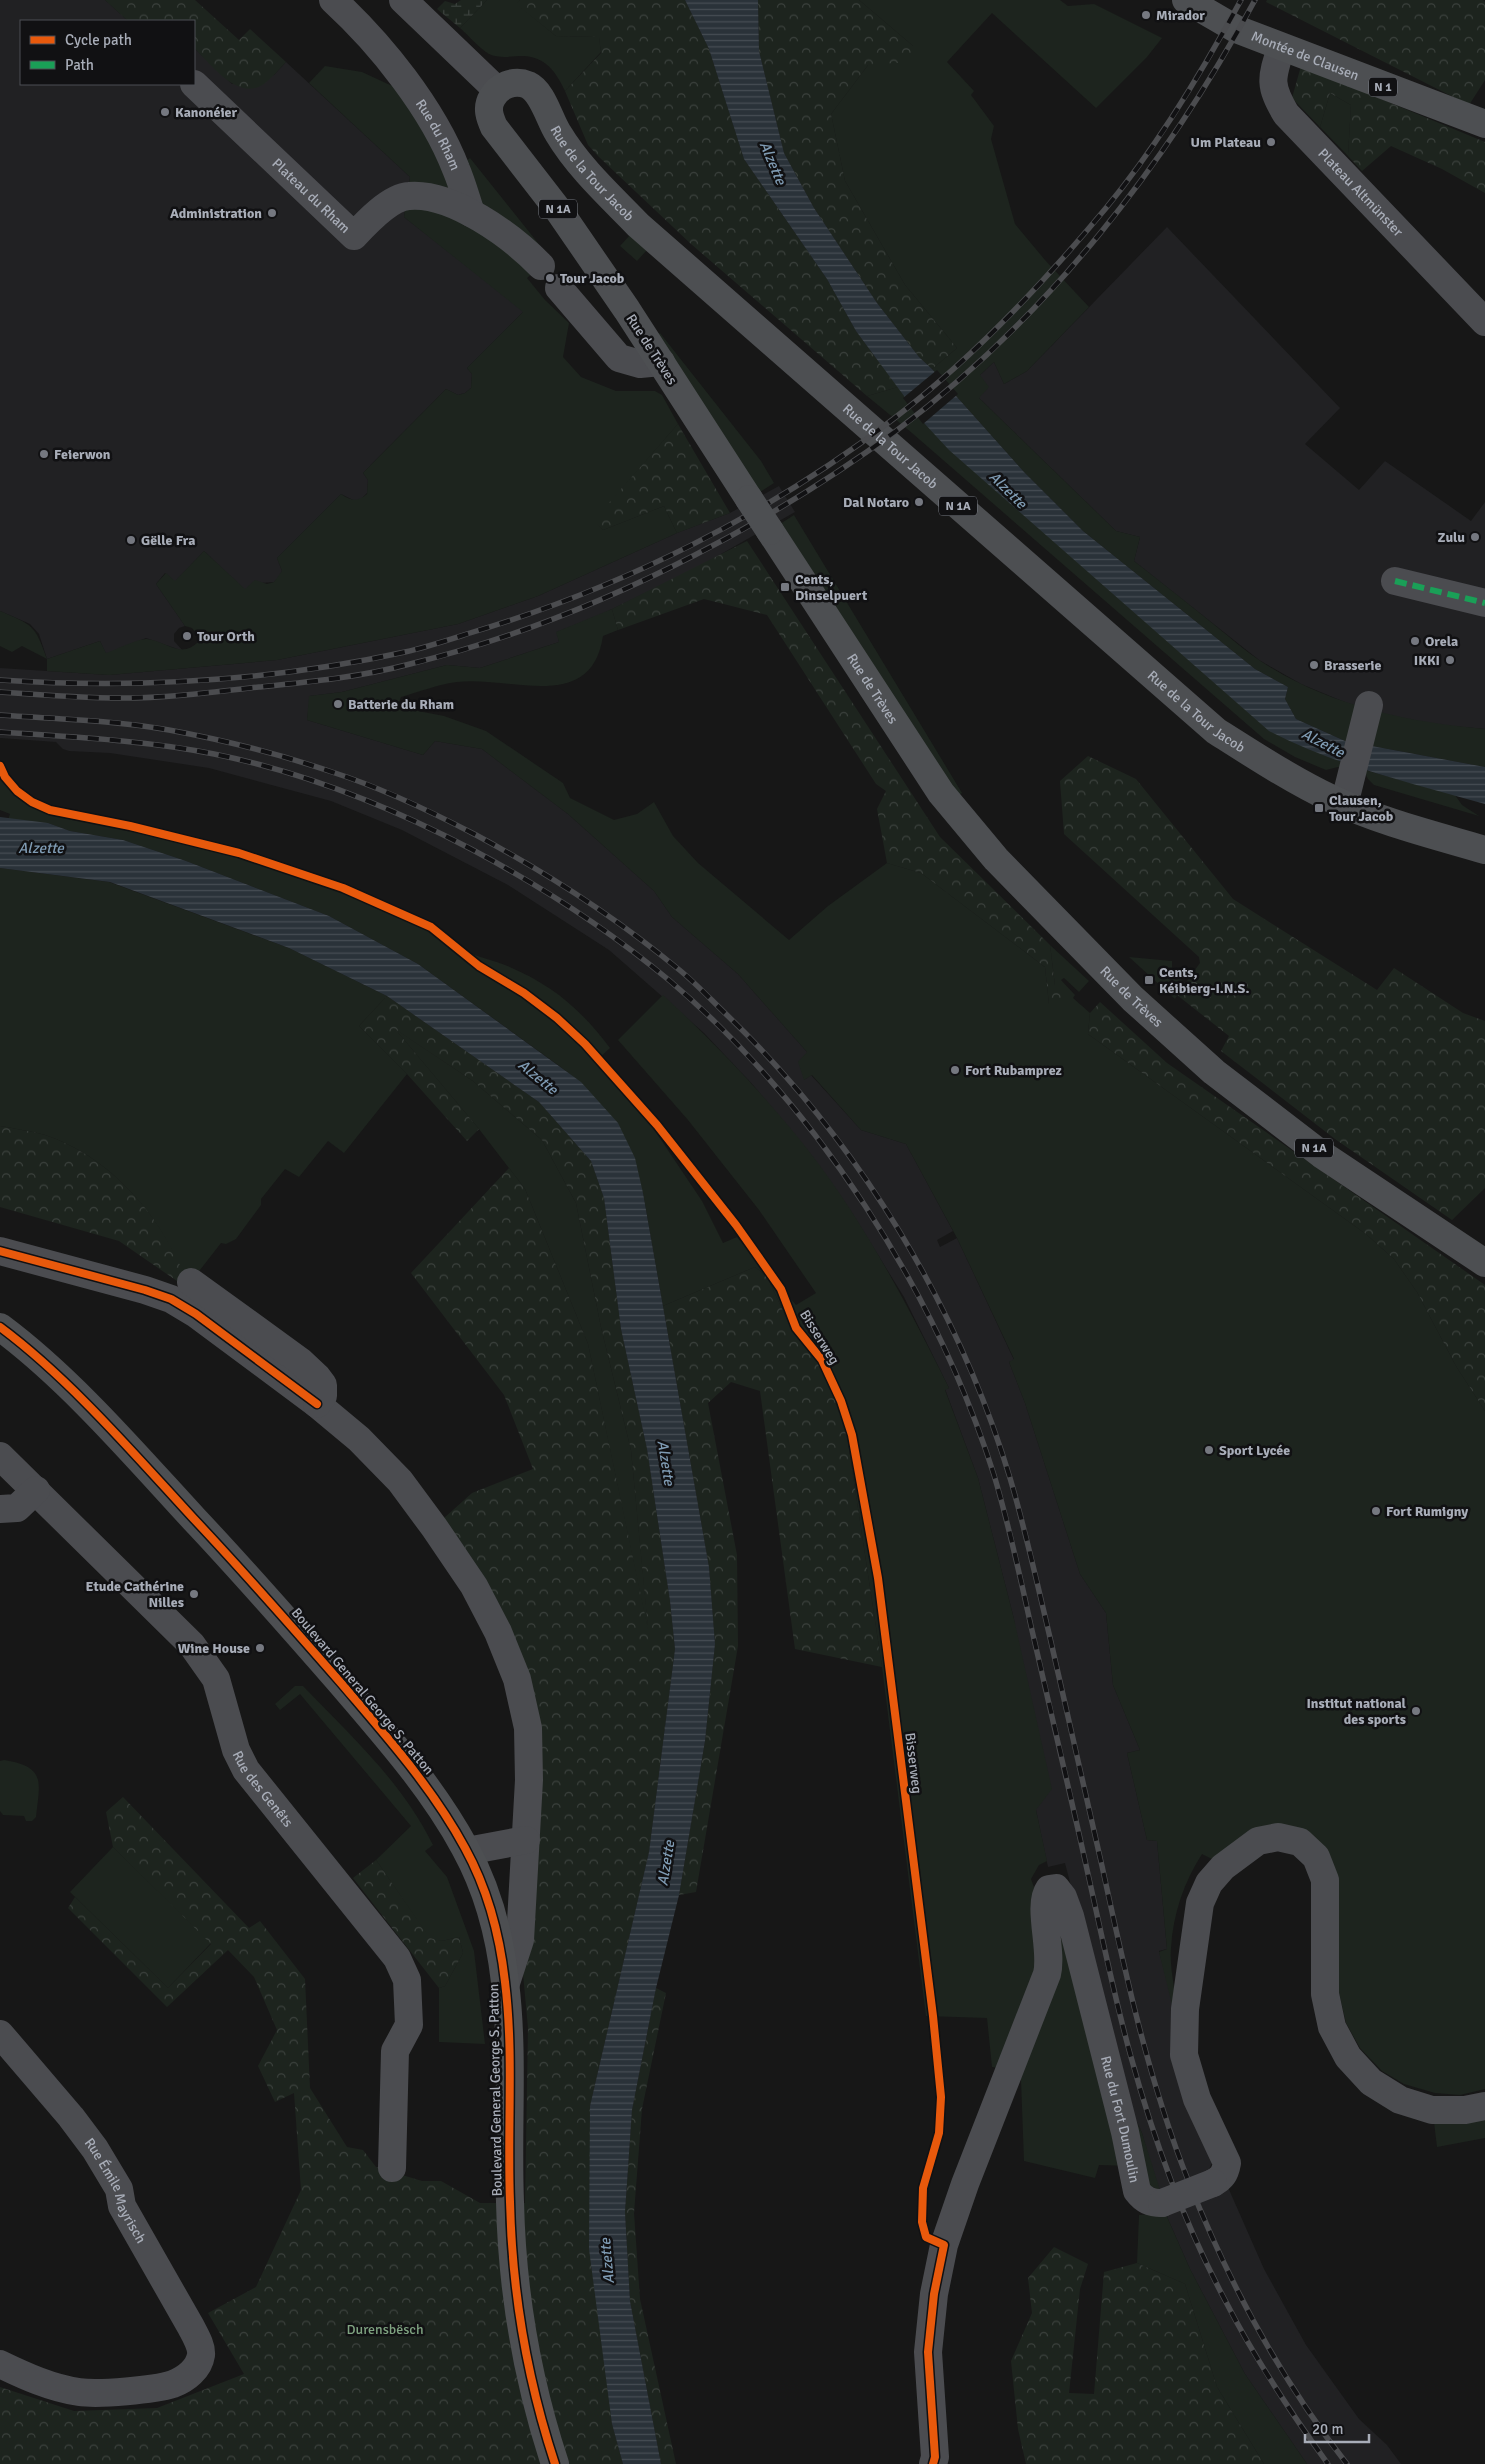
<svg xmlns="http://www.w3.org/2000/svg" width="1485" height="2464" viewBox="0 0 1485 2464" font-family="Signika,sans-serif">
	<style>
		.built { fill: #212123 }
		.green { fill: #1d241e }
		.forest { fill: url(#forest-crowns) }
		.wetland { fill: url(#wetland-marsh) }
		.water { fill: url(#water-rules) }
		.pier { fill: #171717 }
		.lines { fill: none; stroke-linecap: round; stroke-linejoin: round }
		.minor { stroke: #4b4c50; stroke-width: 28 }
		.major { stroke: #4d4f52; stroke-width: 28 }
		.rail-casing { stroke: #4b4c4f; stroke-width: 5.5 }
		.rail { stroke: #111113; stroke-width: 4; stroke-dasharray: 11; stroke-linecap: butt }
		.minor-bridge { stroke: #4b4c50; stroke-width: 28 }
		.major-bridge { stroke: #4d4f52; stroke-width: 28 }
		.quiet { stroke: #1a9f57; stroke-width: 6; stroke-dasharray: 12 6; stroke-linecap: butt }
		.cycleway-casing { stroke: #111113; stroke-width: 11 }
		.cycleway { stroke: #e8590c; stroke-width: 8 }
		.poi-dot { fill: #757880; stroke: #111113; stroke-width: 2 }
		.labels { text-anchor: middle; stroke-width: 5; stroke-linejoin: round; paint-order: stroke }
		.shield { fill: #111113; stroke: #7b7e86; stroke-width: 1 }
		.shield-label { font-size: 12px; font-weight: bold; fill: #a8adb8 }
		.poi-label { font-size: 14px; font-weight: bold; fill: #a8adb8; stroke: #111113; text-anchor: start }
		.street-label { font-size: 14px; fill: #a8adb8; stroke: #111113 }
		.park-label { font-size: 14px; fill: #7fa381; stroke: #111113 }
		.water-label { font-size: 15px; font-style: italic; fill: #7f9bb3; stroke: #111113 }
	</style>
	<defs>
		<pattern id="forest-crowns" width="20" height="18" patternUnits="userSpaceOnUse" patternTransform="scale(1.25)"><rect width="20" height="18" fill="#1d241e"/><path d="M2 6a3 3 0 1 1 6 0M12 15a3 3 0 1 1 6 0" fill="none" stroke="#3b413d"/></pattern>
		<pattern id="wetland-marsh" width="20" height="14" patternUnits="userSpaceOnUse" patternTransform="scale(1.25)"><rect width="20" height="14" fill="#1d241e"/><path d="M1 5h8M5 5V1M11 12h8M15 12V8" fill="none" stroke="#3b413d"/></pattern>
		<pattern id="water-rules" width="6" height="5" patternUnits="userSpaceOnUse" patternTransform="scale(1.25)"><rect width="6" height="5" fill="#2a3239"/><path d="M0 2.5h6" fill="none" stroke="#464d54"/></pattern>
	</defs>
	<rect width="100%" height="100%" fill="#171717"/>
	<path class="built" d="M0 0H105L128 21H21V84H194V48L232 84 274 75 286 62 410 177 404 217 524 311 467 368 472 374 471 388 465 393 458 395 446 389 363 473 368 480 367 493 361 499 355 501 341 494 277 558 282 571 279 577 274 582 260 583 245 590 204 551 175 582 165 573 156 584 185 626 179 628 174 634V641L183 651 146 638 106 654 100 641 47 659 39 634 30 624 0 611Z
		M1167 227 1340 408 1305 444 1359 490 1385 461 1471 521 1485 502V729L1441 725 1391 716 1347 703 1301 684 1259 660 1134 561 1140 537 1116 531 979 398 980 375 994 362 1004 384 1027 371Z
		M779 486 795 512 700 566 600 615 557 632 559 642 480 668 447 665 342 692 310 696 307 720 423 755 435 741 482 749 568 814 654 891 672 917 738 974 807 1052 804 1080 811 1075 861 1130 906 1144 953 1231 937 1240 940 1247 957 1238 1014 1360 1009 1362 1025 1403 1080 1574 1106 1613 1113 1685 1140 1750 1127 1753 1147 1840 1157 1841 1167 1949 1159 1951 1215 2157 1208 2171 1227 2185 1264 2269 1306 2345 1359 2419 1387 2445 1401 2464H1307L1245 2374 1190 2269 1164 2210 1142 2133 1128 2104 1065 1863 1048 1867 1036 1810 1014 1619 978 1478 945 1389 949 1388 904 1297 852 1213 808 1151 753 1085 704 1033 609 950 508 885 402 830 331 801 209 768 110 753 69 751 63 749 56 742 0 738V668L109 675 277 660 458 624 538 596 677 533 730 513Z"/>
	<path class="green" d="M487 0H520L517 4 556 36 599 37 601 52 565 91C556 72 546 57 523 56 512 56 500 59 489 54 479 48 469 36 460 28Z
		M859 0H1060L1068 6 1094 4 1162 38 1147 57 1096 108 992 13 947 62 974 91 971 95 994 126 991 139 1015 224 1045 260 1089 307 1027 371 1004 384 994 362 980 375 989 387 979 398 1116 531 1140 537 1134 561C1162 583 1190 605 1217 627 1231 638 1244 650 1259 660 1326 705 1406 722 1485 729V767L1345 741 1296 719 1285 699 1288 687 1255 669 1083 531 1024 472 932 369 957 348 905 285 845 181 831 114 868 65 913 46Z
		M325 66 362 72 416 97 457 168 470 158 550 258 527 278 545 300 569 323 563 357 581 377 616 391H655L662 395 678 424 594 521 603 530 664 506 677 533 538 596 458 624 277 660 109 675 47 671V659L22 646 12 652 0 646V611C33 625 35 625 47 659L100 641 106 653C115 650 139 638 147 639 170 642 181 661 201 639L192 628 185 626 156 584 166 573 175 581 204 551 245 589 255 580 267 584 274 582 282 571 277 558 341 494C351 501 358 502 367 494L368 480 363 473 446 389 458 395 465 393 471 388 472 374 467 368 523 312 404 217 410 177 309 83Z
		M1330 93 1351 105 1348 156 1320 127Z
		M630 235 647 250 637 261 620 246Z
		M660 333 761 461 774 483 760 492 657 335Z
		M898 387 924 423 1343 764 1455 795 1462 805 1479 816 1374 785 1368 779 1366 775 1338 767 1326 770 1295 757 1264 739 912 433 867 396Z
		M794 515 962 793 958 796 780 524Z
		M612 609 618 630 603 636C591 715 509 675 457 682 439 684 419 692 401 697L397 707 444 716 486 731 563 783 570 798 614 820 637 814 654 802 673 836 698 863 789 940 828 906 887 863 921 873 1045 967 1049 1004 1055 986 1050 945 1089 981 1079 992 1064 978 1061 980 1075 995 1073 998 1090 1013 1088 1034 1366 1234 1394 1259 1417 1292 1456 1366 1485 1411V2089L1460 2095 1435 2093 1404 2084 1382 2071 1360 2048 1346 2023 1339 1993 1336 1879 1306 1832 1212 1859 1202 1854C1184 1882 1173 1914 1171 1948 1169 1972 1178 1996 1176 2021L1159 1952 1167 1949 1157 1841 1147 1840 1127 1753 1140 1750 1113 1685 1106 1613 1080 1574 1025 1403 1009 1362 1014 1359 957 1238 906 1144 861 1130 812 1075 804 1080 798 1062 807 1052 738 974 672 917 654 891 568 814 482 749 435 741 423 755 307 720 309 696 342 692 447 665 480 668 559 642 556 632Z
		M0 766C11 789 27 800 50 810 179 835 310 865 428 926 438 931 446 940 456 946 470 955 489 959 505 965 551 984 580 1008 610 1048L595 1062 653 1128 702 1201 723 1243 737 1237 796 1305 816 1293 759 1210 688 1120 618 1040 663 995C715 1043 764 1094 808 1150 865 1223 908 1306 949 1388L945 1390 978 1478 1014 1619 1052 1789 1036 1810 1047 1861 1039 1865 1031 1879 1045 1918 1046 1894 1128 2104 1142 2133 1160 2190 1146 2185 1131 2166 1099 2165 1095 2178 1024 2161 1021 2080 1010 2069 992 2067 987 2018 926 2016 882 1667 847 1436 820 1363 792 1330 767 1277 755 1267 663 1306 643 1193 580 1082 558 1065 418 964 329 916 186 861 123 840 70 831 48 823 8 820 10 814 0 810Z
		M0 868 109 882 289 948 387 996 359 1026 407 1074 344 1153 328 1141 299 1177 285 1169 261 1199V1205L236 1239 226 1244 221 1243 186 1288 177 1281 182 1272C158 1212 108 1156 45 1135 31 1131 15 1129 0 1126Z
		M1129 957 1172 961V971L1185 983 1175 999Z
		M394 1028 473 1081 542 1140 576 1203 601 1327 631 1450 649 1636 588 1344 525 1189 479 1129Z
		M295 1686H303C352 1737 402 1782 433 1845L425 1851 447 1877 474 1951 485 2044 439 2042V1988L445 1986 463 1953 459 1937 442 1941 430 1939 376 1860 411 1826 300 1694 280 1710 275 1704Z
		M4 1760C46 1767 40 1781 36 1817L32 1821H26L24 1816 3 1815 0 1811V1761Z
		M113 1847 211 1943 168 1988 70 1892Z
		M1485 2119V2138L1437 2147 1434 2122Z
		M1164 2210 1190 2269 1245 2374 1307 2464H1264L1217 2387 1185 2284 1137 2263 1139 2215 1153 2214Z"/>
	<path class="forest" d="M105 0H195L239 40 250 29 286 62C279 69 272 78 264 84 238 102 211 64 194 48V21H128Z
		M520 0H685L709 49 744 159 827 279 856 331 898 387 867 396 691 244 599 157 588 145 565 91 601 53 599 37 556 36 516 4Z
		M758 0H859L913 46 910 62 868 65 831 114 845 181 905 285 957 348 932 369 919 357 877 303 814 208 784 153 759 51Z
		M1267 0H1483L1485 2V80L1469 105 1266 2Z
		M1301 66 1485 142V193L1442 169 1391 146 1362 171 1348 156 1351 105 1330 93 1320 127 1292 98Z
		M678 424 730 513 677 533 664 506 603 530 593 521Z
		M747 541 940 837 1050 945 1055 986 1061 992 1060 1013 1049 1004 1045 967 921 873 887 863 877 809 886 791 876 784 767 615 704 599 618 630 612 609Z
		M1088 756 1136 779 1233 899 1377 990 1394 968 1463 1013 1485 1021V1188L1452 1220 1335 1139 1221 1051 1229 1036 1177 995 1200 963 1199 957 1064 834 1060 781Z
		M387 996 539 1102 591 1161 604 1198 621 1329 647 1449 670 1601 675 1649 649 1852 590 2106 612 2424 623 2464H0V2387L74 2411 157 2408 244 2374 208 2313 256 2287 301 2190 294 2093 275 2102 258 2066 277 2030 254 1977 228 1950 167 2007 68 1908 75 1897 168 1988 211 1944 113 1847 106 1812 123 1797 249 1928 260 1921 305 1979 310 2088 347 2147 363 2150 376 2167 422 2181H441L480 2203H525L528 2028 520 1940 528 1728 434 1527 472 1493 533 1469 504 1395 411 1273 509 1168 525 1189 588 1344 648 1629 631 1450 601 1327 576 1203 542 1140 473 1081 395 1029 479 1129 467 1141 407 1074 359 1026Z
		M1100 1002 1167 1063 1485 1285V1411L1456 1366 1417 1292 1394 1259 1366 1234 1088 1034 1090 1013Z
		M0 1126C15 1129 31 1131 45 1135 108 1156 158 1212 183 1272L177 1281 119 1241 0 1207Z
		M755 1267 767 1277 792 1330 820 1362 838 1402 847 1436 882 1667 795 1649 760 1391 731 1382 708 1403 737 1555 738 1646 696 1892 679 1895 705 1741 715 1644 709 1567 663 1306Z
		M376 1860 430 1938 442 1941 459 1937 463 1953 445 1986 439 1988 353 1878Z
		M656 1988 666 1993 642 2109 634 2213 640 2299 676 2464H661L630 2301 625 2212 632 2110Z
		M1054 2247 1088 2264 1080 2289 1069 2393 1094 2394 1104 2272 1137 2263 1185 2284 1217 2387 1264 2464H1026L1018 2429 1011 2361 1032 2313 1028 2278Z"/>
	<path class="wetland" d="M461 0H487L460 28 437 9 445 1 455 4Z"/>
	<path class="water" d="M685 0H758L759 51 784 153 814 208 877 303 919 357 932 369 1024 472 1083 531 1255 669 1288 687 1285 699 1296 719 1345 741 1485 767V804C1411 783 1337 766 1269 731L949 450 924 423 856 331 827 279 744 159 709 49Z
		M0 817 48 823 70 831 123 840 186 861 329 916 418 964 581 1082 618 1123 635 1158 643 1193 709 1567 715 1644 705 1741 679 1895 656 1988 632 2110 625 2212 630 2301 661 2464H623L612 2424 589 2249 590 2106 649 1852 675 1649 670 1601 647 1449 621 1329 604 1198 591 1161 539 1102 387 996 289 948 110 882 0 868Z"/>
	<path class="pier" d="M937 370 958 394 923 424 903 398Z"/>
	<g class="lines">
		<g class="minor">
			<path id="s1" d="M333 0C381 44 433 109 456 169 462 183 466 198 471 213"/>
			<path d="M403 0 497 90"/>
			<path id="s2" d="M1281 48C1271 79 1269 85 1286 114L1485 322"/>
			<path id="s3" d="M194 84 354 236C366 223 390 197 409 196 452 192 512 236 541 266"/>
			<path d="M559 288 619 358 640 364 661 362"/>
			<path d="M1395 581 1485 603"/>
			<path d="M1344 805 1369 705"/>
			<path d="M0 1251 145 1290 171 1299 196 1314 317 1404 359 1439 400 1481 434 1527 474 1586 498 1632 517 1679 528 1728 529 1780 520 1940 506 1983"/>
			<path d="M191 1282 300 1361 317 1377 323 1385V1396L317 1404"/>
			<path id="s4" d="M0 1456 192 1645 216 1679 236 1750 246 1770 397 1958 407 1980 409 2025 395 2051 392 2168"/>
			<path d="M0 1509 17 1508 36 1490"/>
			<path d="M467 1851 526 1840"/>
			<path id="s5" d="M0 2034 71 2117 95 2149 119 2189 122 2206 191 2327C195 2335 202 2346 201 2355 199 2369 186 2379 173 2384 154 2390 99 2395 79 2392 51 2388 25 2376 0 2364"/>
			<path d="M1213 2183C1222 2178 1225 2174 1227 2163L1197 2099 1184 2055 1185 2009 1200 1903 1209 1883 1223 1867 1258 1841 1278 1837 1300 1842 1316 1857 1325 1880V1994L1332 2027 1348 2057 1371 2082 1400 2100 1432 2110H1465L1485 2106"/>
			<path id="s6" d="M933 2464 935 2457 928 2352 934 2294 944 2245 965 2184 1047 1974C1053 1950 1037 1906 1049 1889L1056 1888 1063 1897 1070 1916 1125 2132 1137 2191C1144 2200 1150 2203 1162 2203"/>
		</g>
		<g class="major">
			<path id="s7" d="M1186 0 1236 29 1485 124"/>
			<path id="s8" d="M749 499 627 310 559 211 494 127C490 118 486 108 492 98 498 86 514 79 528 85 543 92 549 119 558 133 579 168 609 195 638 225L1216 731C1254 755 1292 780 1332 799 1381 822 1434 835 1485 850"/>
			<path id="s9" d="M770 531 941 793 996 859 1133 999 1214 1072 1321 1154 1485 1263"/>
			<path d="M0 1327C70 1379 135 1455 194 1519 245 1573 293 1628 341 1683 386 1736 432 1787 465 1848 487 1888 500 1937 505 1982 514 2054 507 2129 510 2202 512 2291 527 2379 555 2464"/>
		</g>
		<g class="rail-casing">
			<path id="rail" d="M0 680C136 689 272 681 405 652 427 647 448 640 470 633 621 588 766 516 892 420 971 360 1042 285 1106 208 1158 145 1202 72 1241 0
				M0 692C41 695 81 698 122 698 168 698 214 692 259 687 309 682 361 677 410 664 509 640 604 602 695 555 765 519 832 478 896 431 1047 318 1166 165 1255 0
				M0 715C56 719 113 720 169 730 224 740 279 754 332 772 382 788 430 811 476 835 547 873 615 917 677 968 696 983 712 1001 730 1018 859 1143 958 1306 1010 1478 1026 1532 1038 1587 1051 1642 1068 1717 1085 1791 1102 1866 1125 1972 1148 2079 1188 2180 1228 2281 1280 2379 1347 2464
				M0 732C71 737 144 740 214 754 304 772 391 807 471 849 541 886 609 930 670 981 817 1106 936 1292 994 1475 1009 1525 1020 1576 1031 1626 1051 1711 1071 1797 1090 1883 1103 1941 1115 2000 1131 2057 1154 2141 1185 2225 1226 2302 1255 2359 1291 2413 1328 2464"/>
		</g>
		<use href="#rail" class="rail"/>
		<path class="minor-bridge" d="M1162 2203 1213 2183"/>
		<path class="major-bridge" d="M749 499 770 531"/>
		<path class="quiet" d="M1395 581 1485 603"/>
		<g class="cycleway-casing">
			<path id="cycleway" d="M0 766 5 777 17 791 32 802 50 810 130 826 239 853 343 888 431 927 479 966 524 993 557 1018 585 1044 657 1125 736 1225 781 1289 796 1328 822 1360 841 1401 852 1435 878 1578 933 2016 941 2097 939 2133 923 2188 922 2222 926 2237 944 2245 934 2294 928 2352 935 2457 933 2464
				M0 1251 145 1290 171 1299 196 1314 317 1404
				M0 1327C70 1379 135 1455 194 1519 245 1573 293 1628 341 1683 386 1736 432 1787 465 1848 487 1888 500 1937 505 1982 514 2054 507 2129 510 2202 512 2291 527 2379 555 2464"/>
		</g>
		<use href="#cycleway" class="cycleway"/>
	</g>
	<g class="poi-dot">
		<circle cx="1146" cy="15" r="5"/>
		<circle cx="165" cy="112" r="5"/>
		<circle cx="1271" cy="142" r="5"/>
		<circle cx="272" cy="213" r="5"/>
		<circle cx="550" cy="278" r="5"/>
		<circle cx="44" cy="454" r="5"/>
		<circle cx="919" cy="502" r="5"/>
		<circle cx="1475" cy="537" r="5"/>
		<circle cx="131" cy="540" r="5"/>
		<rect x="780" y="582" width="10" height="10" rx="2.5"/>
		<circle cx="187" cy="636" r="5"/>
		<circle cx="1415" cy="641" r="5"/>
		<circle cx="1450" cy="660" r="5"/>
		<circle cx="1314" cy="665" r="5"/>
		<circle cx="338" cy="704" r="5"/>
		<rect x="1314" y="803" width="10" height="10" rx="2.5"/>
		<rect x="1144" y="975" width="10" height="10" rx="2.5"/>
		<circle cx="955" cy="1070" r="5"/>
		<circle cx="1209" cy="1450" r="5"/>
		<circle cx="1376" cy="1511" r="5"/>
		<circle cx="194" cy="1594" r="5"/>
		<circle cx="260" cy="1648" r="5"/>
		<circle cx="1416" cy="1711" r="5"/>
	</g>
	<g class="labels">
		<g class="shield">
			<rect x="1369" y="77.5" width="28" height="19" rx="4"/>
			<rect x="539" y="199.5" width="38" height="19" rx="4"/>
			<rect x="939" y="496.5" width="38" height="19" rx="4"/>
			<rect x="1295" y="1138.5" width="38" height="19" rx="4"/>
		</g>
		<g class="shield-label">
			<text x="1383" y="91">N 1</text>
			<text x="558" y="213">N 1A</text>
			<text x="958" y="510">N 1A</text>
			<text x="1314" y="1152">N 1A</text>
		</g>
		<g class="poi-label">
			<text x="1156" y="20">Mirador</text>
			<text x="175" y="117">Kanonéier</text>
			<text x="1261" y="147" text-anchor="end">Um Plateau</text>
			<text x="262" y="218" text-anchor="end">Administration</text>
			<text x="560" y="283">Tour Jacob</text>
			<text x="54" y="459">Feierwon</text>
			<text x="909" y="507" text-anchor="end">Dal Notaro</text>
			<text x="1465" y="542" text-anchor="end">Zulu</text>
			<text x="141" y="545">Gëlle Fra</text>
			<text x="795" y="584">Cents,<tspan x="795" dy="16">Dinselpuert</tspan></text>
			<text x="197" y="641">Tour Orth</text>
			<text x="1425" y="646">Orela</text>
			<text x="1440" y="665" text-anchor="end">IKKI</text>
			<text x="1324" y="670">Brasserie</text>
			<text x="348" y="709">Batterie du Rham</text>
			<text x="1329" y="805">Clausen,<tspan x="1329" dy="16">Tour Jacob</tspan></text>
			<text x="1159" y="977">Cents,<tspan x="1159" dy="16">Kéibierg-I.N.S.</tspan></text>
			<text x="965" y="1075">Fort Rubamprez</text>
			<text x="1219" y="1455">Sport Lycée</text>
			<text x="1386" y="1516">Fort Rumigny</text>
			<text x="184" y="1591" text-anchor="end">Etude Cathérine<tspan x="184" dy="16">Nilles</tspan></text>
			<text x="250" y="1653" text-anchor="end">Wine House</text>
			<text x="1406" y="1708" text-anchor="end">Institut national<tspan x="1406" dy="16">des sports</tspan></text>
		</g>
		<g class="street-label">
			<text dy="5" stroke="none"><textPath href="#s7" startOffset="132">Montée de Clausen</textPath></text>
			<text dy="5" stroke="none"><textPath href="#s1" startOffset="172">Rue du Rham</textPath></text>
			<text dy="5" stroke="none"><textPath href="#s8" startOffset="634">Rue de la Tour Jacob</textPath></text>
			<text dy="5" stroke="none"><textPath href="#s2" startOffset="178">Plateau Altmünster</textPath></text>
			<text dy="5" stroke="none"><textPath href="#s3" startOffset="162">Plateau du Rham</textPath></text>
			<text transform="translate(652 349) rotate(57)" y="5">Rue de Trèves</text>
			<text dy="5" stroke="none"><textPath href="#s8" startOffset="1039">Rue de la Tour Jacob</textPath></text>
			<text dy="5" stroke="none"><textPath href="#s9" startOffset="188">Rue de Trèves</textPath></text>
			<text dy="5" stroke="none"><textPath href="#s8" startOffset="1444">Rue de la Tour Jacob</textPath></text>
			<text dy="5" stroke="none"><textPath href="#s9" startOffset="592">Rue de Trèves</textPath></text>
			<text transform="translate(820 1337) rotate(58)" y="5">Bisserweg</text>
			<text transform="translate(363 1691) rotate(50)" y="5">Boulevard General George S. Patton</text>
			<text transform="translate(914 1763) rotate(83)" y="5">Bisserweg</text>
			<text dy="5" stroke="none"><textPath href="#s4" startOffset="432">Rue des Genêts</textPath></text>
			<text transform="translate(495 2090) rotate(-91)" y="5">Boulevard General George S. Patton</text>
			<text dy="5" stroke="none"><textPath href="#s6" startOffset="845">Rue du Fort Dumoulin</textPath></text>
			<text dy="5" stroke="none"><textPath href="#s5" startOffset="196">Rue Émile Mayrisch</textPath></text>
		</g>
		<g class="park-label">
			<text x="385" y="2334">Durensbësch</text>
		</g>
		<g class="water-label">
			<text transform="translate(773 163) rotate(67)" y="5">Alzette</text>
			<text transform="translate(1008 490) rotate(45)" y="5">Alzette</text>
			<text transform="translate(1323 743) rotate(27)" y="5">Alzette</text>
			<text x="41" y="853">Alzette</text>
			<text transform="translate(538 1077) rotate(39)" y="5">Alzette</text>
			<text transform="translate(666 1463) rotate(81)" y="5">Alzette</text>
			<text transform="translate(666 1863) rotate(-81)" y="5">Alzette</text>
			<text transform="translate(607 2261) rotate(-95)" y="5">Alzette</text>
		</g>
	</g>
	<rect x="20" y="20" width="175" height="65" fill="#111113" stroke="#4d4f55"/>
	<rect x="30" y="36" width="25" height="8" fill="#e8590c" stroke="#4d4f55"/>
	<text x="65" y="45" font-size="15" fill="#a8adb8">Cycle path</text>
	<rect x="30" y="61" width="25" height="8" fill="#1a9f57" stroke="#4d4f55"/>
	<text x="65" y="70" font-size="15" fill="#a8adb8">Path</text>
	<path d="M1305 2434v8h64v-8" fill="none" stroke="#a8adb8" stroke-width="2.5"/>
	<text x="1312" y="2434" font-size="15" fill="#a8adb8" stroke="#111113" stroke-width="4" paint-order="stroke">20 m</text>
</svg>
